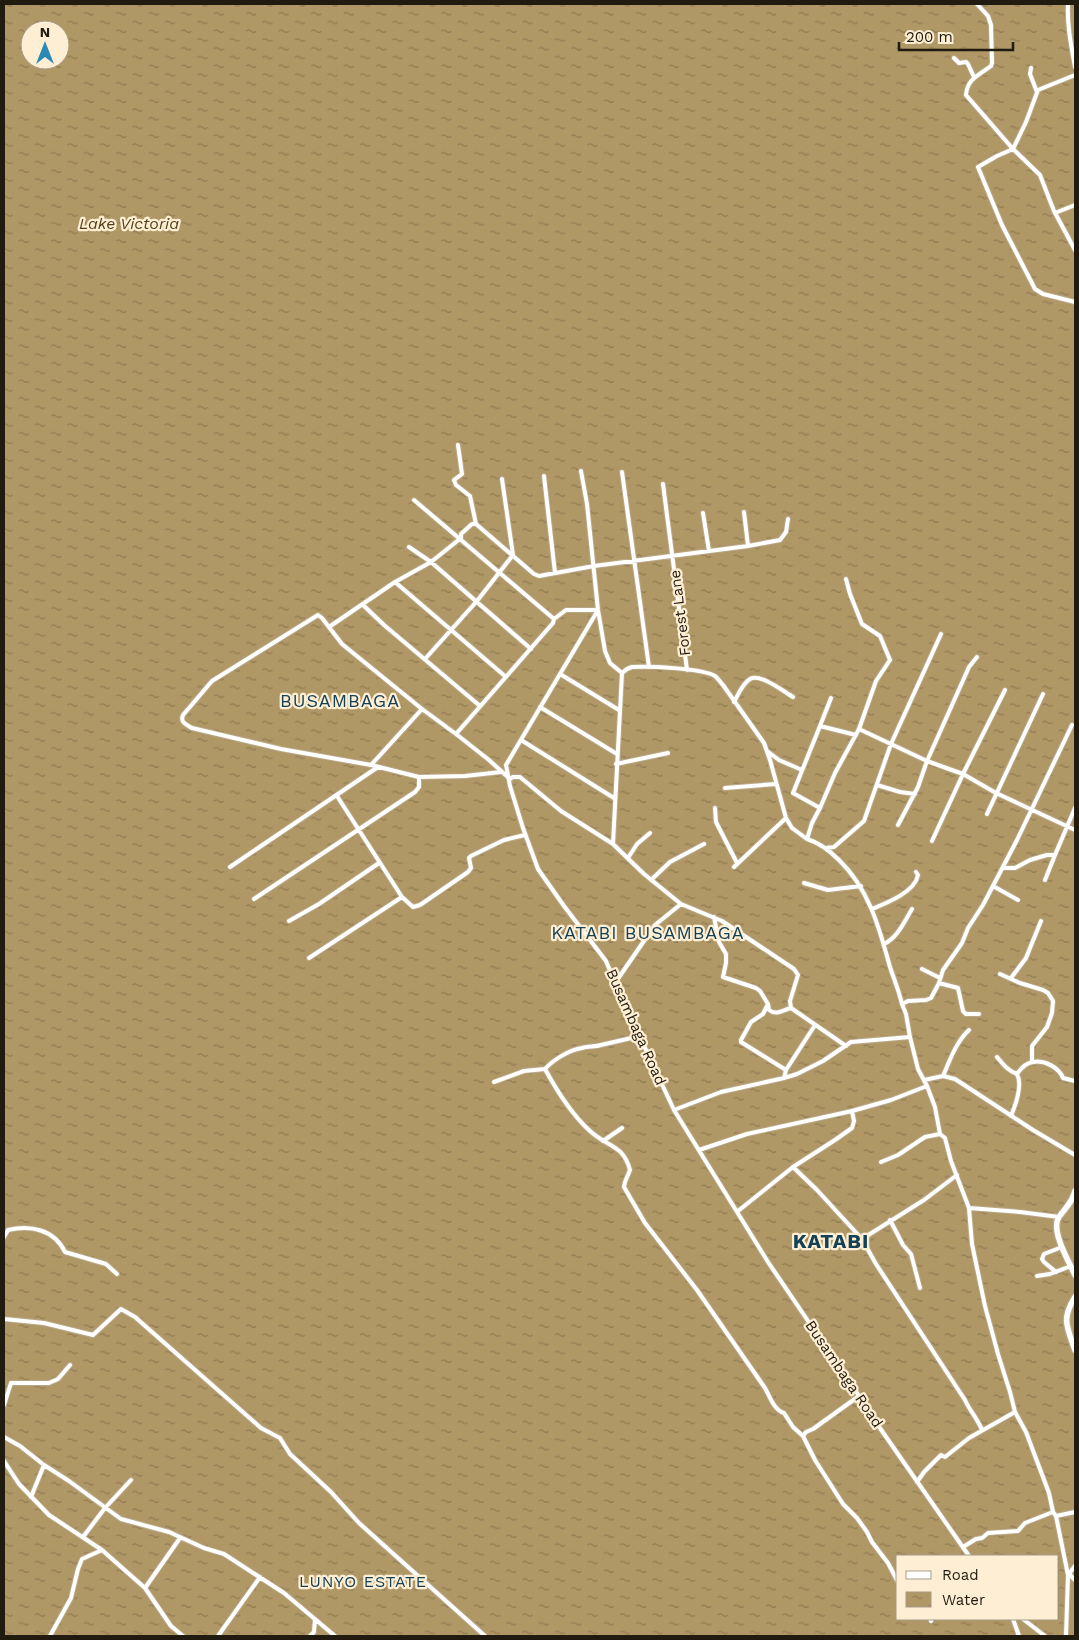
<svg xmlns="http://www.w3.org/2000/svg" width="1079" height="1640" viewBox="0 0 1079 1640" font-family="'Work Sans',sans-serif">
	<style>
		.water { fill: url(#water-ripples); stroke: #85724c; fill-rule: evenodd }
		.lines { fill: none; stroke-linecap: round; stroke-linejoin: round }
		.street-casing { stroke: #b9a888; stroke-width: 6 }
		.secondary-casing { stroke: #b9a888; stroke-width: 8 }
		.street { stroke: #fff; stroke-width: 4 }
		.secondary { stroke: #fff; stroke-width: 5.5 }
		.labels { text-anchor: middle; stroke-width: 4.5; stroke-linejoin: round; paint-order: stroke }
		.street-label { font-size: 15px; fill: #211a0e; stroke: #feefd4 }
		.water-label { font-size: 16px; font-style: italic; fill: #523e17; stroke: #feefd4 }
		.neighbourhood-label { font-size: 16px; letter-spacing: 1px; fill: #144156; stroke: #feefd4 }
		.quarter-label { font-size: 18px; letter-spacing: 1px; fill: #144156; stroke: #feefd4 }
		.district-label { font-size: 20px; font-weight: bold; letter-spacing: 1px; fill: #144156; stroke: #feefd4 }
	</style>
	<defs>
		<pattern id="water-ripples" width="26" height="14" patternUnits="userSpaceOnUse" patternTransform="scale(1.25)"><rect width="26" height="14" fill="#b09766"/><path d="M2 4q2-2 4 0t4 0M15 11q2-2 4 0t4 0" fill="none" stroke="#8f7a52"/></pattern>
	</defs>
	<rect width="100%" height="100%" fill="#feefd4"/>
	<path class="water" d="M4 4H1075V1636H4ZM30 30H60V60H30ZM898 1556H1058V1619H898Z"/>
	<g class="lines">
		<g class="street-casing">
			<path id="street" d="M977 4 988 16 991 25 992 63 991 66C979 75 967 79 966 95L1013 149 1040 175 1054 211 1075 250
				M1068 4C1067 25 1071 45 1075 67
				M954 58 959 63 966 62 968 64 974 77
				M1031 68 1030 74 1037 92
				M1075 75 1038 90 1026 122 1013 149 997 156 978 167 1002 225 1035 289 1043 294 1075 302
				M1055 213 1075 205
				M458 445 462 474 454 480 456 485 470 496 476 524
				M581 471 587 504 598 610 605 651 610 663 622 673
				M622 472 649 667
				M544 476 555 573
				M663 484 687 670
				M414 500 554 619 553 623 456 734 489 760 510 779
				M744 512 748 546
				M703 513 709 551
				M409 547 431 562 461 538V534L472 524H476L534 574 539 576 594 566 748 546 780 540 786 532 788 519
				M846 579 850 594 862 624 880 636 890 660 876 681 859 729
				M395 582 506 677
				M363 605 384 625 480 706
				M554 619 566 610H598L506 765 510 786 523 828 538 869 564 906 606 961 619 992 674 1110 768 1262 823 1343 839 1364 859 1396 873 1414 875 1421 969 1556
				M329 627 395 582 431 562 531 649
				M425 659 477 601 513 555 502 479
				M560 674 619 710
				M734 702C738 695 742 684 750 679 760 673 783 691 793 697
				M540 707 617 754
				M820 726 831 698
				M456 734 422 709 342 644 322 618 318 615 212 681 183 715C180 723 186 724 192 728L281 749 371 765 419 777 465 776 501 772
				M521 740 614 798
				M767 751 779 760 802 770
				M616 764 668 753
				M371 765 422 709
				M510 779 513 777H520L561 811 613 844 622 673C625 670 628 668 632 667 647 666 702 668 715 676 718 678 720 682 723 685L764 743 770 760 786 818 792 828 807 839
				M877 785 900 792 915 794
				M725 788 776 784
				M337 796 402 897 413 907 420 905 468 872 471 868 469 858 471 856 504 840 525 835
				M715 808 716 822 737 863
				M820 808 793 793 820 726 856 735
				M987 814 1043 694
				M898 825 918 787 927 761 969 667 977 657
				M932 841 963 774 1005 690
				M613 844 644 874 681 904 722 921 794 969 798 975 790 1001 791 1008 846 1046
				M826 848 834 847 864 821 891 744 941 634
				M628 858 637 844 650 833
				M230 867 378 767
				M734 867 786 818
				M1003 868H1015L1030 860 1047 855H1055
				M651 880 670 862 704 844
				M1045 880 1055 855 1075 808
				M804 883 828 890 861 886
				M993 886 1018 900
				M254 899 415 792 419 787V777
				M872 909C887 903 915 892 918 875L916 872
				M714 917 719 942 726 954V963L723 977 756 988 760 991 768 1004 763 1014 751 1022 741 1040V1042L786 1070
				M289 921 319 904 379 863
				M884 944C898 937 904 922 912 909
				M309 958 402 897
				M922 969 940 978
				M1000 974 1020 983 1043 990 1048 993 1053 1001 1052 1013 1047 1027 1032 1046V1062
				M1011 978 1026 958 1041 921
				M615 983 655 925 681 904
				M939 983 958 988 963 1011 966 1014H979
				M768 1004 769 1010C777 1016 783 1010 791 1008
				M902 1004 908 1001 926 1000 931 998 939 983 943 970 962 943 968 928 983 905 1017 840 1072 725
				M640 1036C627 1039 614 1042 601 1045 595 1047 588 1046 582 1048 569 1050 553 1060 545 1069 557 1091 571 1114 590 1131 607 1147 623 1144 630 1170L625 1182 624 1187 645 1223 697 1290 765 1388C770 1397 774 1410 784 1413L793 1427 803 1436 806 1432 813 1429 859 1396
				M997 1057C1003 1064 1008 1071 1017 1074
				M943 1076C950 1060 956 1042 969 1030
				M784 1078 786 1070 815 1025
				M924 1080 943 1076 955 1079 1033 1130 1075 1155
				M494 1082 524 1071 545 1069
				M674 1110 721 1092 784 1078 797 1074 823 1061 851 1042 910 1037
				M1011 1116C1016 1104 1023 1085 1017 1074 1021 1068 1026 1063 1033 1062 1044 1060 1059 1067 1063 1078L1075 1081
				M603 1141 622 1128
				M699 1150 747 1134 852 1111
				M881 1162 898 1155 925 1137 940 1134
				M793 1167 817 1190 862 1239 876 1264 965 1400C970 1411 977 1418 982 1430
				M969 1208 1020 1212 1059 1217
				M738 1211 793 1167 835 1140 852 1128 854 1121 852 1111 891 1100 927 1086
				M890 1220 903 1245 911 1254 920 1288
				M4 1237 8 1230C30 1225 54 1229 65 1252L106 1264 117 1274
				M862 1239 924 1200 957 1175
				M1056 1272 1044 1262 1042 1259 1044 1254 1062 1247
				M1037 1276 1050 1274 1071 1266
				M4 1319 44 1323 93 1335 121 1309 135 1317 261 1428 280 1438 290 1454 331 1492 359 1523 485 1636
				M4 1405 11 1383H49L58 1379 70 1365
				M803 1436 815 1460 843 1504 857 1518 867 1532 872 1542 888 1563 898 1582
				M4 1437 20 1446 44 1465 69 1481 121 1519 169 1532 204 1548 224 1554 284 1593 335 1636
				M4 1461 19 1484 49 1515 102 1550 145 1588 171 1626 183 1636
				M917 1482 924 1472 941 1455 945 1457 969 1438 1015 1412
				M31 1497 44 1465
				M1056 1516 1075 1512
				M83 1537 105 1508 131 1480
				M963 1547 976 1539 982 1538 988 1533 1018 1531 1025 1523 1053 1512
				M1069 1574 1075 1580
				M1068 1575 1075 1566
				M145 1588 180 1538
				M930 1619 931 1621
				M1013 1619 1019 1636
				M1023 1619 1045 1636
				M50 1636 71 1598 78 1569 82 1559 102 1550
				M218 1636 260 1577
				M310 1636 314 1632 315 1619
				M1066 1636 1068 1575 1056 1516 1053 1512 1049 1493 1026 1432 1015 1412 1010 1392 998 1354 985 1306 972 1244 969 1208 951 1161 945 1138 940 1134 935 1107 927 1086 918 1069 910 1037 906 1014 902 1004C899 991 894 979 890 967 879 927 869 889 839 860 829 850 820 843 807 839L812 823 820 808 835 773 859 729 927 761 963 774 996 793 1075 830"/>
		</g>
		<g class="secondary-casing">
			<path id="secondary" d="M1075 1191C1072 1203 1066 1207 1059 1217 1050 1230 1069 1262 1075 1275
				M1075 1297C1061 1319 1067 1327 1075 1350"/>
		</g>
		<use href="#street" class="street"/>
		<use href="#secondary" class="secondary"/>
	</g>
	<g class="labels">
		<g class="street-label">
			<text transform="translate(680 613) rotate(-97)" y="5">Forest Lane</text>
			<text transform="translate(636 1027) rotate(66)" y="5">Busambaga Road</text>
			<text transform="translate(844 1374) rotate(56)" y="5">Busambaga Road</text>
		</g>
		<g class="water-label">
			<text x="129" y="229">Lake Victoria</text>
		</g>
		<g class="neighbourhood-label">
			<text x="363" y="1587">LUNYO ESTATE</text>
		</g>
		<g class="quarter-label">
			<text x="340" y="707">BUSAMBAGA</text>
			<text x="648" y="939">KATABI BUSAMBAGA</text>
		</g>
		<g class="district-label">
			<text x="831" y="1248">KATABI</text>
		</g>
	</g>
	<rect width="1079" height="1640" fill="none" stroke="#211a0e" stroke-width="10"/>
	<rect x="896" y="1555" width="162" height="65" fill="#feefd4" stroke="#a69a85"/>
	<rect x="906" y="1571" width="25" height="8" fill="#ffffff" stroke="#a69a85"/>
	<text x="942" y="1580" font-size="15" fill="#211a0e">Road</text>
	<rect x="906" y="1592" width="25" height="15" fill="url(#water-ripples)" stroke="#a69a85"/>
	<text x="942" y="1605" font-size="15" fill="#211a0e">Water</text>
	<g transform="translate(45 45)"><circle r="24" fill="#feefd4" stroke="#a69a85"/>
	<path d="M0-4L9 19L0 12L-9 19Z" fill="#2a8ab5"/>
	<text y="-8" font-size="14" font-weight="bold" text-anchor="middle" fill="#211a0e">N</text>
	</g>
	<path d="M899 42v8h114v-8" fill="none" stroke="#211a0e" stroke-width="2.5"/>
	<text x="906" y="42" font-size="15" fill="#211a0e" stroke="#feefd4" stroke-width="4" paint-order="stroke">200 m</text>
</svg>
